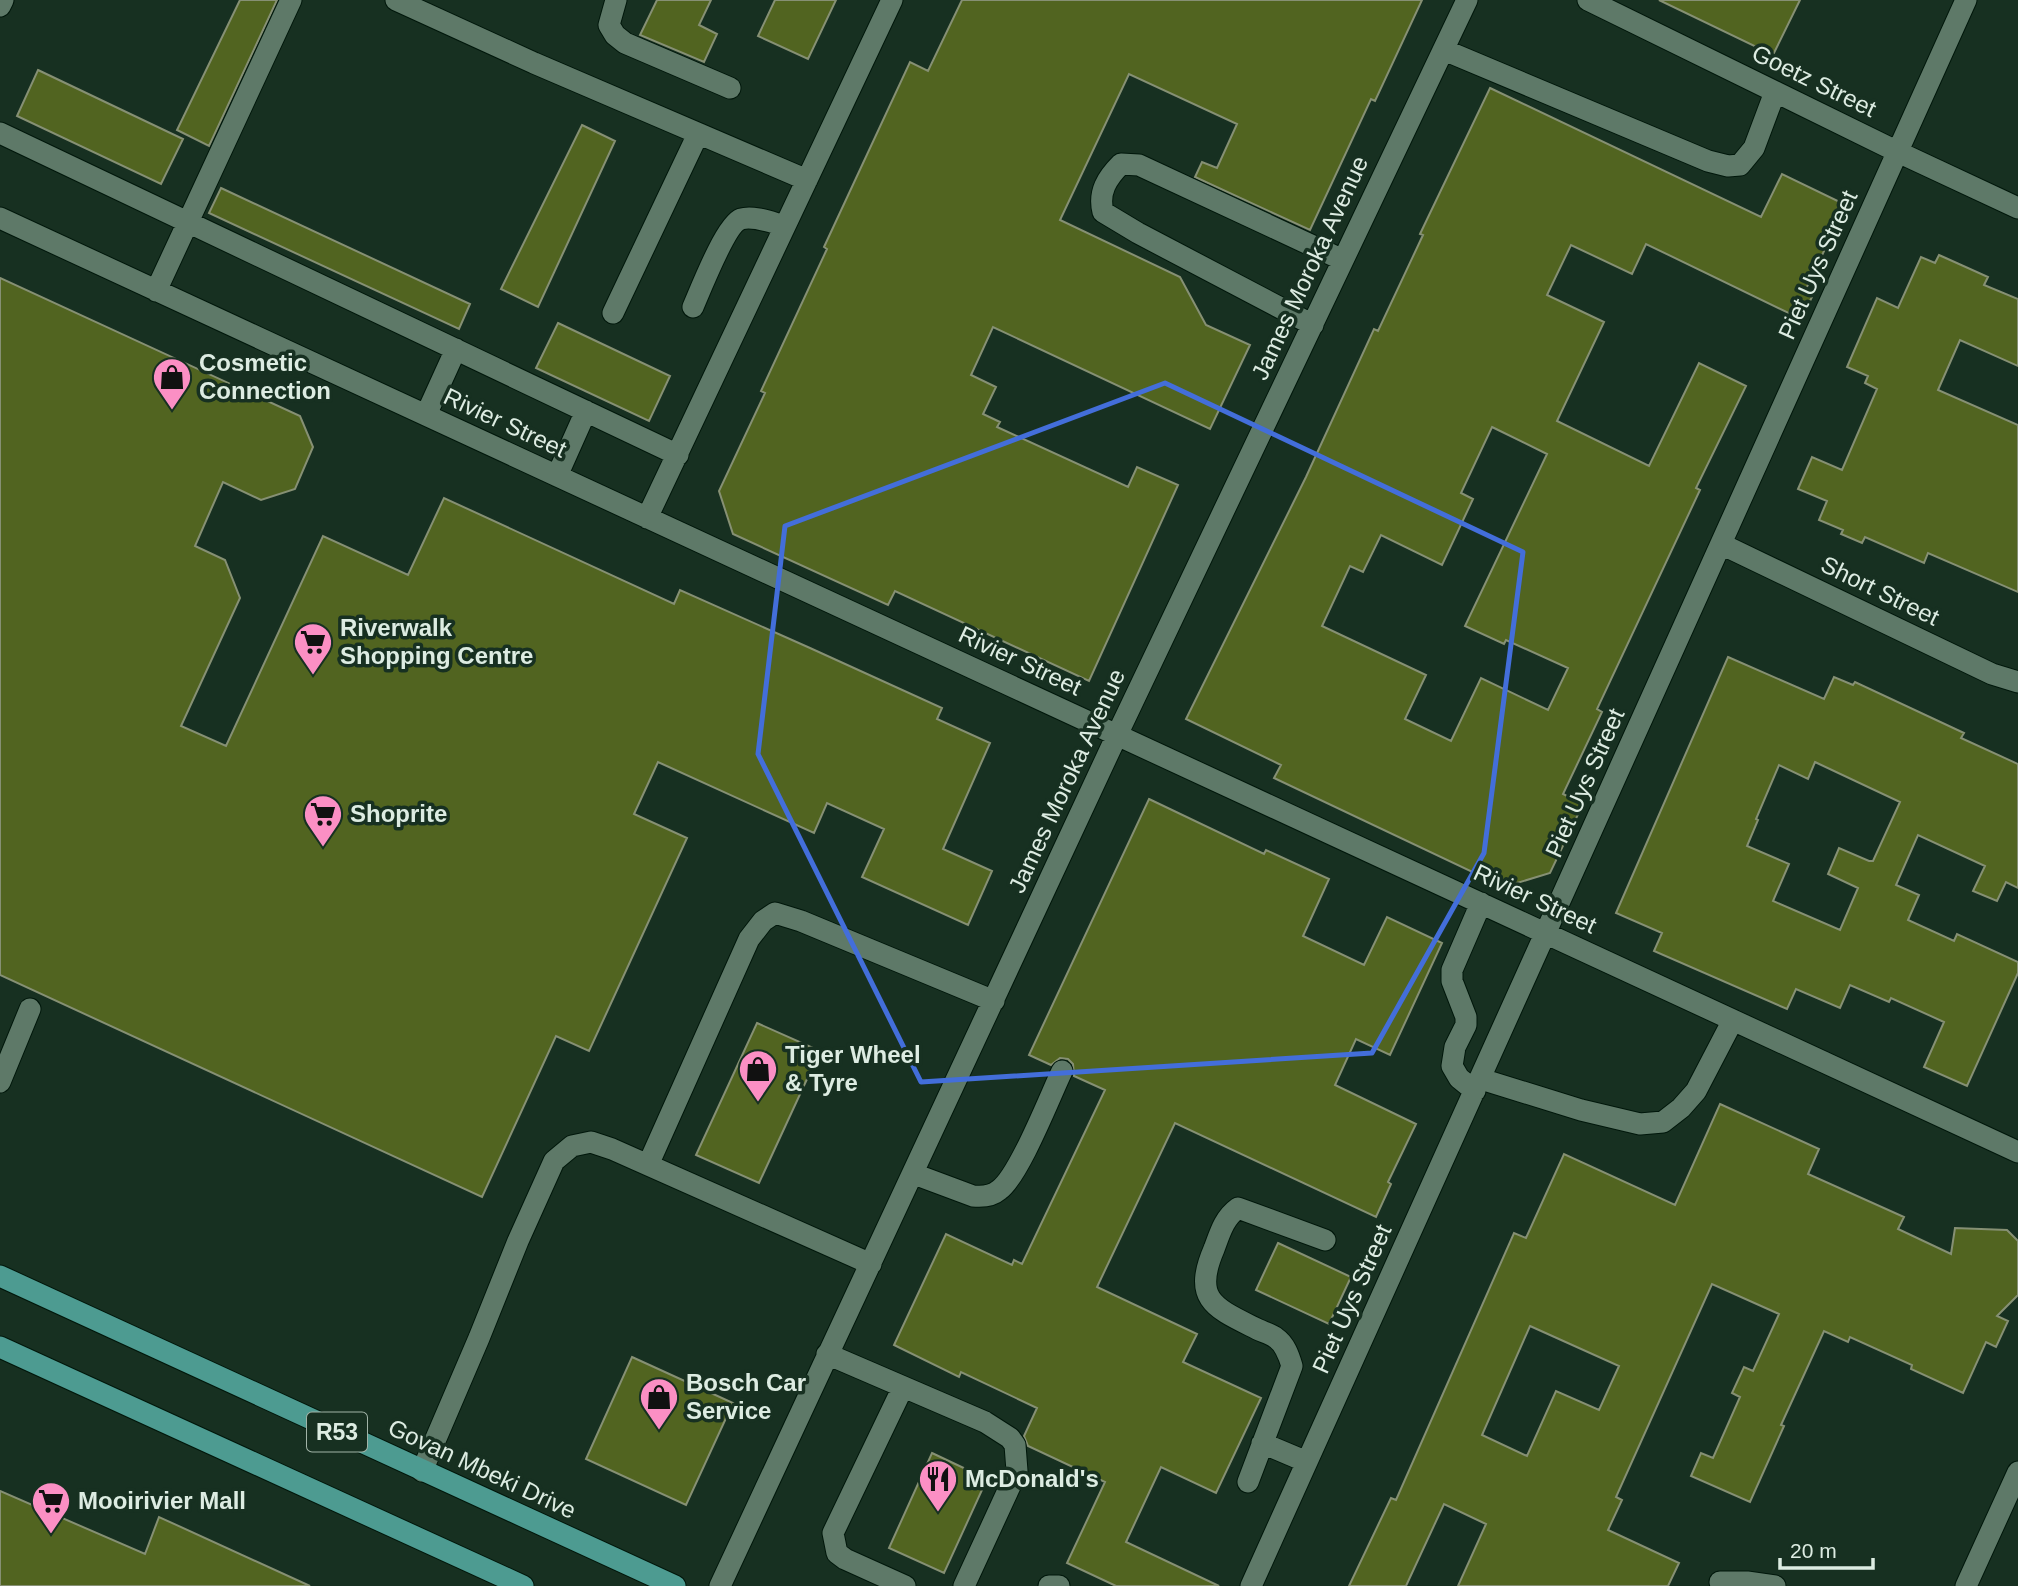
<svg xmlns="http://www.w3.org/2000/svg" width="2018" height="1586" viewBox="0 0 2018 1586" font-family="Helvetica,sans-serif">
	<style>
		.building { fill: #516420; stroke: #869074; stroke-width: 2; fill-rule: evenodd }
		.lines { fill: none; stroke-linecap: round; stroke-linejoin: round }
		.minor-casing { stroke: #01170b; stroke-width: 23 }
		.major-casing { stroke: #01170b; stroke-width: 23 }
		.minor { stroke: #5e7968; stroke-width: 21 }
		.major { stroke: #4d9b91; stroke-width: 21 }
		.marked { fill: none; stroke: #436eda; stroke-width: 5; stroke-linejoin: round }
		.labels { text-anchor: middle; stroke-width: 7; stroke-linejoin: round; paint-order: stroke }
		.shield { fill: #173021; stroke: #a2b4a8; stroke-width: 2 }
		.shield-label { font-size: 23px; font-weight: bold; fill: #ddece2 }
		.street-label { font-size: 24px; fill: #ddece2; stroke: #173021 }
		.poi-label { font-size: 24px; font-weight: bold; fill: #ddece2; stroke: #173021; text-anchor: start }
	</style>
	<rect width="100%" height="100%" fill="#173021"/>
	<path class="building" d="M240 0H277L209 146 177 130Z
		M657 0H711L699 25 717 34 704 62 640 35Z
		M775 0H836L808 59 758 36Z
		M962 0H1422L1375 101 1371 99 1310 230 1195 177 1202 162 1217 168 1237 124 1129 74 1060 220 1180 277 1206 325 1250 345 1210 429 993 327 971 375 996 387 983 414 1000 422 997 427 1128 487 1137 467 1178 485 1089 681 895 591 888 605 733 534 719 491 765 393 761 391 827 249 824 247 910 62 928 71Z
		M1659 0H1800L1773 55Z
		M38 70 183 139 161 184 17 116Z
		M1490 88 1761 217 1782 174 1846 205 1804 293 1812 297 1801 319 1646 244 1632 274 1571 245 1547 295 1604 322 1557 421 1649 466 1699 363 1746 386 1696 488 1700 490 1597 709 1602 712 1563 794 1583 804 1550 873 1504 887 1274 778 1281 765 1186 719 1306 477 1374 329 1378 331 1423 235 1420 234ZM1492 427 1547 454 1465 626 1504 644 1506 640 1568 668 1548 710 1481 678 1451 741 1405 719 1426 675 1322 626 1350 566 1363 572 1381 535 1442 565 1473 499 1461 493Z
		M582 125 615 141 538 307 501 289Z
		M221 188 470 304 459 329 209 213Z
		M1939 255 1988 277 1984 285 2018 299V366L1960 340 1938 390 2018 425V592L1928 553 1924 563 1865 537 1862 543 1841 534 1843 530 1819 520 1827 501 1798 489 1812 457 1842 470 1877 389 1865 383 1868 376 1847 367 1877 298 1898 308 1921 257 1935 263Z
		M0 278 300 416 313 447 295 489 261 500 223 482 195 546 225 560 240 598 181 726 226 746 323 536 408 575 444 498 674 604 680 590 810 648 942 708 937 719 990 743 943 849 992 871 968 925 862 877 884 829 827 803 814 833 658 762 634 814 687 838 589 1051 556 1036 482 1197 0 975Z
		M558 323 670 376 649 421 536 368Z
		M1728 657 1824 699 1834 677 1853 685 1855 682 1964 733 1961 738 2018 764V888L2006 882 1997 901 1973 891 1985 866 1918 835 1896 885 1919 895 1908 920 1954 941 1957 934 2018 962V973L1967 1086 1924 1067 1944 1022 1891 998 1889 1002 1850 985 1840 1008 1796 989 1787 1009 1654 951 1662 933 1616 913ZM1815 762 1900 802 1873 861H1869L1839 848 1828 874 1858 888 1840 930 1773 901 1789 864 1747 846 1758 820 1756 819 1779 765 1808 779Z
		M1149 799 1264 854 1266 850 1329 879 1303 936 1364 965 1387 917 1442 943 1390 1055 1356 1039 1335 1085 1416 1124 1388 1182 1391 1184 1376 1217 1175 1123 1097 1287 1197 1334 1183 1362 1261 1398 1216 1493 1161 1467 1126 1542 1219 1586H1116L1067 1563 1105 1482 1028 1446 1024 1436 1037 1408 961 1372 959 1377 894 1345 946 1234 1012 1265 1014 1260 1022 1264 1105 1090 1074 1076 1073 1064 1068 1059 1060 1058 1051 1065 1029 1055Z
		M757 1023 820 1051 759 1183 696 1155Z
		M1720 1104 1819 1149 1808 1174 1904 1217 1898 1229 1951 1254 1955 1228 2007 1230 2018 1241V1295L1997 1316 2008 1321 1996 1347 1986 1342 1963 1393 1911 1369 1912 1365 1850 1337 1848 1342 1824 1331 1781 1425 1784 1426 1750 1502 1691 1476 1701 1453 1713 1458 1740 1397 1732 1393 1744 1367 1753 1371 1779 1314 1712 1284 1616 1497 1622 1500 1608 1530 1679 1563 1668 1586H1458L1486 1524 1444 1504 1406 1586H1349L1391 1498 1396 1500 1514 1233 1526 1238 1564 1154 1675 1205ZM1530 1326 1619 1366 1599 1410 1556 1391 1527 1456 1482 1435Z
		M1278 1243 1351 1277 1329 1324 1256 1290Z
		M632 1357 733 1403 686 1505 586 1459Z
		M932 1453 987 1479 944 1573 889 1548Z
		M0 1491 145 1554 159 1517 310 1586H0Z"/>
	<g class="lines">
		<g class="minor-casing">
			<path id="minor" d="M396 0 534 63 807 180
				M616 0 609 25 615 35 625 43 730 88
				M1588 0 1898 152 2018 208
				M0 6 3 0
				M1444 50 1708 161 1728 166 1740 165 1754 148 1775 92
				M0 133 678 455
				M0 218 2018 1152
				M156 291 291 0
				M693 307C700 291 726 224 741 219 754 215 773 223 785 226
				M613 313 698 134
				M1313 325 1138 233 1103 212C1098 192 1107 178 1121 164L1139 165 1343 260
				M426 415 456 349
				M557 476 586 411
				M647 518 892 0
				M1721 544 1992 674 2018 682
				M1481 1079 1581 1110 1640 1124 1663 1122 1681 1108 1696 1091 1733 1020
				M0 1082 30 1009
				M1475 1091 1459 1078 1452 1066 1455 1047 1466 1025V1017L1452 981V970L1481 903
				M648 1165 749 939 763 921 775 913 801 921 994 1001
				M914 1174 973 1196C982 1197 992 1196 999 1190 1019 1176 1050 1096 1062 1071
				M827 1354 985 1422 1010 1438 1015 1445 1017 1471 964 1586
				M903 1387 833 1533 837 1553 845 1559 905 1586
				M1262 1443 1307 1462
				M422 1471 479 1338 518 1241 554 1161 572 1146 591 1142 612 1149 871 1264
				M1248 1482 1292 1366C1289 1356 1285 1344 1276 1338 1271 1334 1263 1332 1257 1329 1215 1308 1192 1300 1214 1249 1220 1233 1224 1218 1238 1208L1325 1240
				M1720 1582H1747L1775 1586
				M720 1586 1117 735 1467 0
				M1049 1586H1059
				M1251 1586 1966 0
				M1966 1586 2018 1472"/>
		</g>
		<g class="major-casing">
			<path id="major" d="M0 1276 675 1586
				M0 1347 523 1586"/>
		</g>
		<use href="#minor" class="minor"/>
		<use href="#major" class="major"/>
	</g>
	<path class="marked" d="M1165 383 1523 552 1484 853 1372 1053 921 1082 758 754 785 526Z"/>
	<defs>
		<g id="shop-pin" transform="scale(2.0125)"><path d="M0 17L-7.5 6A9.5 9.5 0 1 1 7.5 6Z" fill="#fb8fc4" stroke="#173021"/><path d="M-5-2.5h2.3a2.7 3.5 0 0 1 5.4 0H5L5.5 6h-11ZM-1.5-2.5h3a1.5 2.3 0 0 0-3 0Z" fill="#111"/></g>
		<g id="supermarket-pin" transform="scale(2.0125)"><path d="M0 17L-7.5 6A9.5 9.5 0 1 1 7.5 6Z" fill="#fb8fc4" stroke="#173021"/><path d="M-6-5.5h2.5l.6 2H6L4.5 2H-2.5L-4.4-4H-6ZM-1.5 3.2a1.3 1.3 0 1 0 .1 0ZM3 3.2a1.3 1.3 0 1 0 .1 0Z" fill="#111"/></g>
		<g id="restaurant-pin" transform="scale(2.0125)"><path d="M0 17L-7.5 6A9.5 9.5 0 1 1 7.5 6Z" fill="#fb8fc4" stroke="#173021"/><path d="M-5-6h1v4h1v-4h1v4h1v-4h1v5L-1.5 .5V6h-2V.5L-5-1ZM5-6V6H3V1.5H1.5Q1.5-4 5-6Z" fill="#111"/></g>
	</defs>
	<g fill-rule="evenodd">
		<use href="#shop-pin" x="172" y="377"/>
		<use href="#supermarket-pin" x="313" y="642"/>
		<use href="#supermarket-pin" x="323" y="814"/>
		<use href="#shop-pin" x="758" y="1069"/>
		<use href="#shop-pin" x="659" y="1397"/>
		<use href="#restaurant-pin" x="938" y="1479"/>
		<use href="#supermarket-pin" x="51" y="1501"/>
	</g>
	<g class="labels">
		<rect class="shield" x="307" y="1412.5" width="60" height="39" rx="5"/>
		<g class="shield-label">
			<text x="337" y="1440">R53</text>
		</g>
		<g class="street-label">
			<text transform="translate(1814 81) rotate(26)" y="8">Goetz Street</text>
			<text transform="translate(1818 265) rotate(-66)" y="8">Piet Uys Street</text>
			<text transform="translate(1310 268) rotate(-65)" y="8">James Moroka Avenue</text>
			<text transform="translate(505 423) rotate(25)" y="8">Rivier Street</text>
			<text transform="translate(1880 591) rotate(26)" y="8">Short Street</text>
			<text transform="translate(1020 661) rotate(25)" y="8">Rivier Street</text>
			<text transform="translate(1067 781) rotate(-65)" y="8">James Moroka Avenue</text>
			<text transform="translate(1585 783) rotate(-66)" y="8">Piet Uys Street</text>
			<text transform="translate(1535 899) rotate(25)" y="8">Rivier Street</text>
			<text transform="translate(1352 1299) rotate(-66)" y="8">Piet Uys Street</text>
			<text transform="translate(482 1469) rotate(25)" y="8">Govan Mbeki Drive</text>
		</g>
		<g class="poi-label">
			<text x="199" y="371">Cosmetic<tspan x="199" dy="28">Connection</tspan></text>
			<text x="340" y="636">Riverwalk<tspan x="340" dy="28">Shopping Centre</tspan></text>
			<text x="350" y="822">Shoprite</text>
			<text x="785" y="1063">Tiger Wheel<tspan x="785" dy="28">&amp; Tyre</tspan></text>
			<text x="686" y="1391">Bosch Car<tspan x="686" dy="28">Service</tspan></text>
			<text x="965" y="1487">McDonald's</text>
			<text x="78" y="1509">Mooirivier Mall</text>
		</g>
	</g>
	<path d="M1780 1558v10h93v-10" fill="none" stroke="#ddece2" stroke-width="3.5"/>
	<text x="1790" y="1558" font-size="21" fill="#ddece2" stroke="#173021" stroke-width="5" paint-order="stroke">20 m</text>
</svg>
